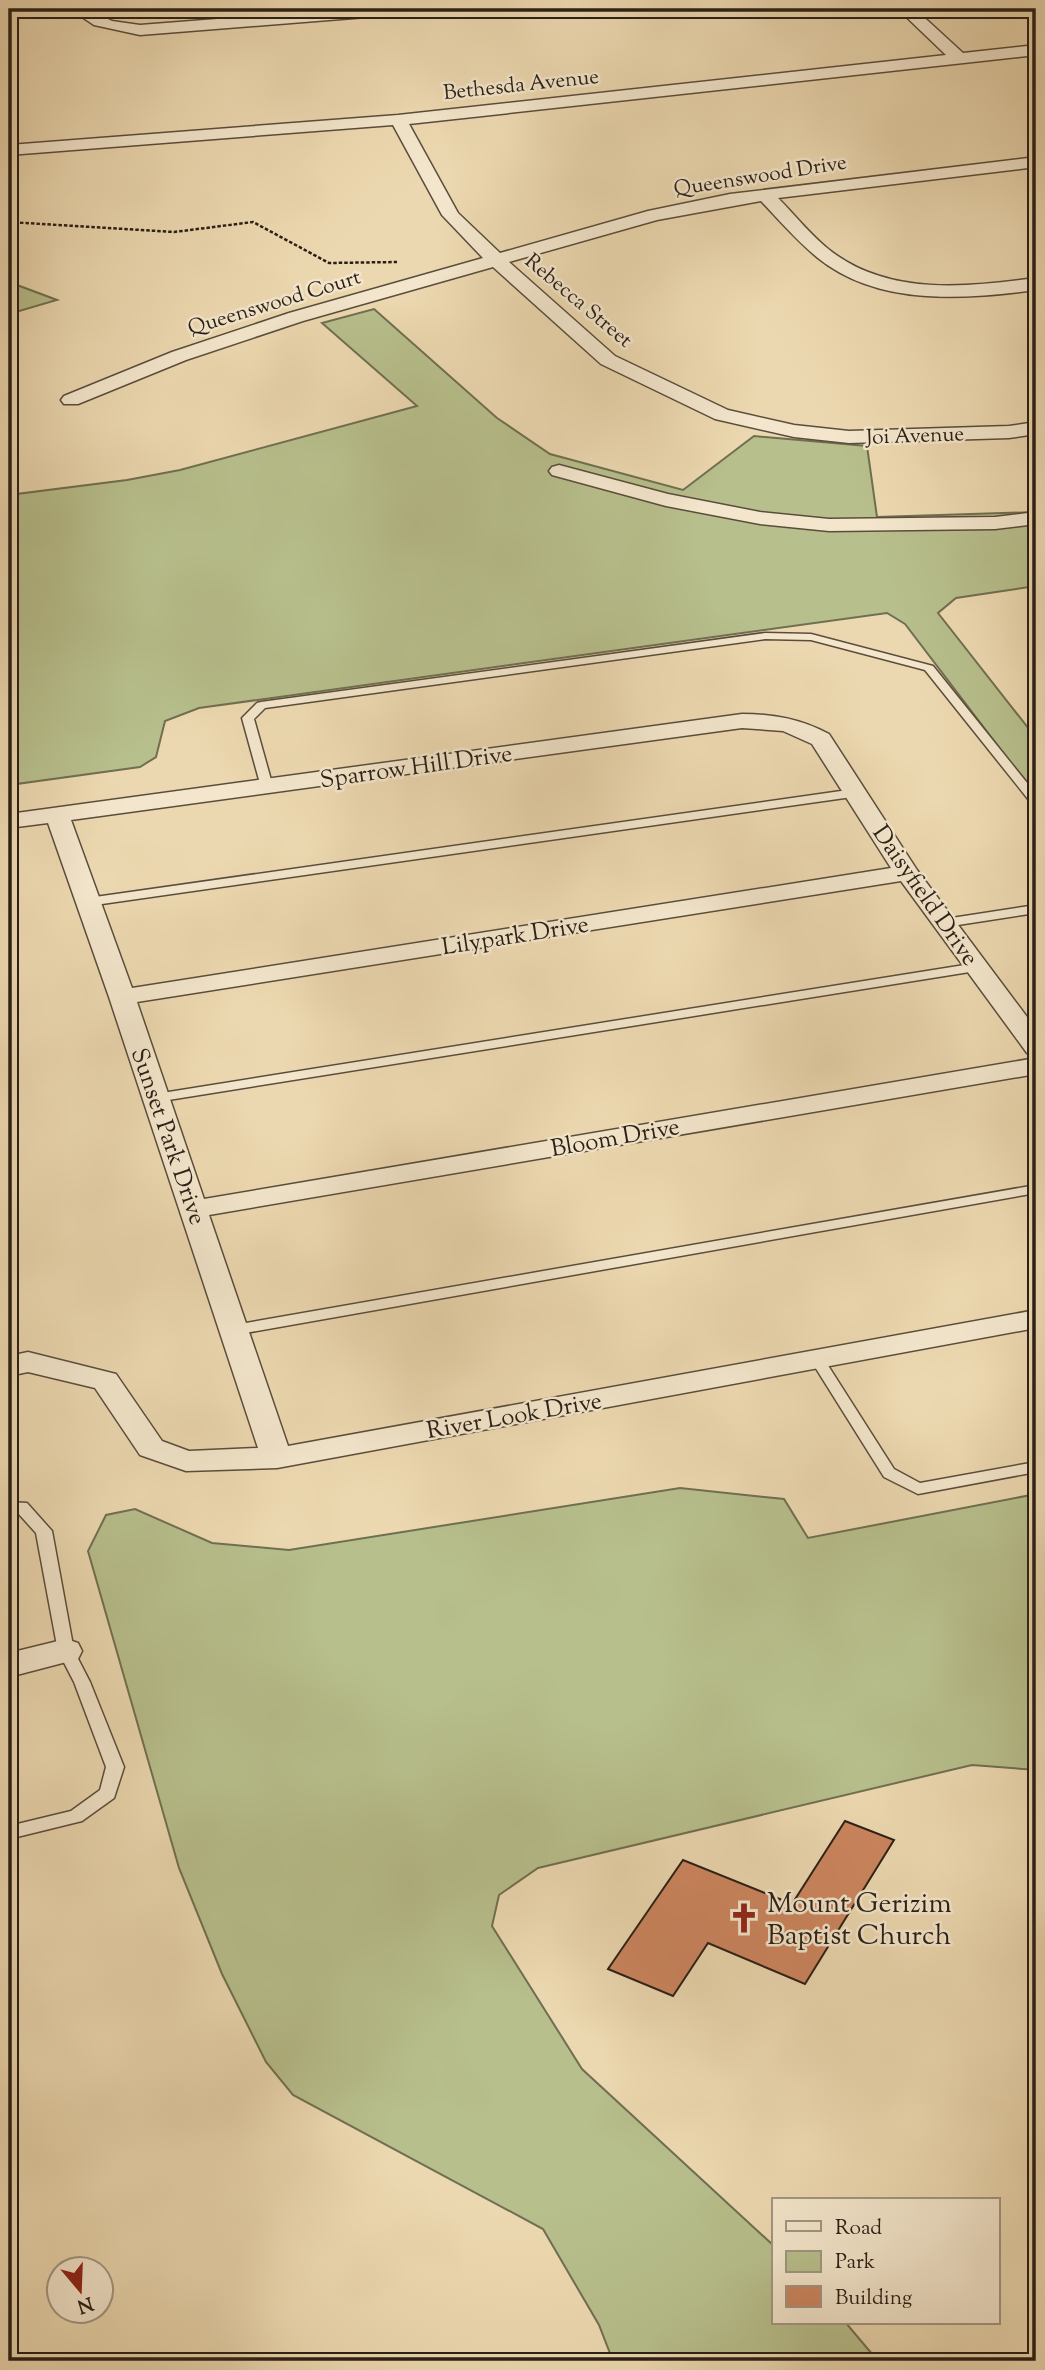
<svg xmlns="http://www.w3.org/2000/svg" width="1045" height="2370" viewBox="0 0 1045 2370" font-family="'Sorts Mill Goudy',serif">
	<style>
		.green { fill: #b7bf8c; stroke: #706f51; stroke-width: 2 }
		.building { fill: #cc855f; stroke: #2a1f16; stroke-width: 2 }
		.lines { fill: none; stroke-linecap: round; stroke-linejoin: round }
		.service-casing { stroke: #5a4d3c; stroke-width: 3 }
		.minor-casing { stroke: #5a4d3c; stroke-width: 3 }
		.path { stroke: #2a1f16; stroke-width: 2.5; stroke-dasharray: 3.5 2; stroke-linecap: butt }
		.service { fill: #f3e6cc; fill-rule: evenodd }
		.minor { fill: #f3e6cc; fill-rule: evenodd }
		.labels { text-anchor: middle; stroke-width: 5; stroke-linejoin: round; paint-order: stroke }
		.far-street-label { font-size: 21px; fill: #2a1f16; stroke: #f3e6cc }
		.street-label { font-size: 24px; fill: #2a1f16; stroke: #f3e6cc }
		.near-poi-label { font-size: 28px; fill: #2a1f16; stroke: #f3e6cc; text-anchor: start }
	</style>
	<rect width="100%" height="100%" fill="#ecd8b0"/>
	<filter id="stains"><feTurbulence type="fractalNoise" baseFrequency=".00286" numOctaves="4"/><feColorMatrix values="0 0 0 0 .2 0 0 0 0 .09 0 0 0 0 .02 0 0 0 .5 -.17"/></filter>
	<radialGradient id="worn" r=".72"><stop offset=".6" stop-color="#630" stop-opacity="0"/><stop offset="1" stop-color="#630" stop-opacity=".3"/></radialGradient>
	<path class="green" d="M9 282 57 300 9 314Z
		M374 309 497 418 550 454 683 490 754 436 867 446 877 517 1036 512V586L956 598 938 613 1036 738V796L905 624 887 613 199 708 165 721 156 757 140 767 9 785V495L127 480 180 470 417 406 322 323Z
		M680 1488 784 1499 808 1538 1036 1494V1770L972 1765 538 1868 499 1895 492 1926 582 2069 774 2246V2323H846L878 2361H613L599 2325 543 2229 293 2095 266 2062 222 1974 179 1868 88 1551 106 1515 135 1509 212 1543 289 1550Z"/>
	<path class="building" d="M845 1821 894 1840 805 1984 708 1943 673 1996 608 1969 683 1860 792 1904Z"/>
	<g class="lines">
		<g class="service-casing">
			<path id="service" d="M765 633 811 634 933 666 1036 794V805L1032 804 925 670 811 640 765 639 265 708 254 719 273 787 267 791 261 787 242 718 257 703 261 702Z
				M855 789 859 790V796L88 906 82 902 88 898Z
				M1036 905V913L945 927 939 923 945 919Z
				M977 963 983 967 982 970 156 1102 149 1098 156 1094Z
				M1036 1185V1193L234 1335 227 1330 234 1325Z
				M817 1354 822 1356 894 1469 920 1483 1036 1462V1472L918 1494 884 1477 810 1359Z
				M9 1502 27 1503 52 1531 74 1651 90 1682 124 1767 114 1798 82 1821 9 1839V1826L71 1811 100 1790 106 1767 74 1682 58 1651 36 1533 17 1512H9Z"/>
		</g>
		<g class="minor-casing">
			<path id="minor" d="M70 9H87L112 21 140 25 348 9H412L404 14 140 35 94 25Z
				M898 9H915L963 53 1036 45V55L409 124 458 213 500 253 648 211 730 194 1036 157V167L778 198C796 216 812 237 832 252 891 296 967 287 1036 278V290C964 299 879 307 818 258 797 241 779 220 761 201L657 220 509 262 615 356 728 410 794 425 849 431 1009 426 1036 422V434L1009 438 849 443 794 437 715 419 601 364 493 267 303 321 186 360 78 404H64L61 400 64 396 172 352 289 313 483 258 442 215 393 125 9 155V145L398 115 946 55Z
				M559 465 668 494 760 512 829 519 995 517 1036 512V524L995 529 829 531 760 524 666 506 552 475 549 471 552 467Z
				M742 714C774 714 801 719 829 734L917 870 1036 1029V1055L1027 1053 901 881 137 1002 204 1199 1036 1058V1074L209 1215 288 1446 1036 1310V1328L277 1468 186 1471 140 1455 95 1388 28 1372 9 1376V1356L28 1352 116 1374 162 1441 189 1451 258 1448 109 997 48 823 9 828V814ZM742 728 783 731 812 744 891 868 132 988 71 820Z
				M66 1639 78 1643 82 1651 78 1659 9 1677V1653Z"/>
		</g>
		<path class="path" d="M9 222 174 232 253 222 329 263 397 262"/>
		<use href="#service" class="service"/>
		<use href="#minor" class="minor"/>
	</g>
	<defs>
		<g id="church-bare" transform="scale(2.415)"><path d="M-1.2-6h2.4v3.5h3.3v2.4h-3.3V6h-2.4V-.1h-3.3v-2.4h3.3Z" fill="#8f2418" stroke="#f3e6cc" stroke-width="2.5" paint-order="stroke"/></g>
	</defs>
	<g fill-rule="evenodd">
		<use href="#church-bare" x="744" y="1918"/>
	</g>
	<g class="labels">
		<g class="far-street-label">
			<text transform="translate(521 84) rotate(-6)" y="7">Bethesda Avenue</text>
			<text transform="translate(760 175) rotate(-9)" y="7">Queenswood Drive</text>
			<text transform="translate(579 300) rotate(40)" y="7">Rebecca Street</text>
			<text transform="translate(274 302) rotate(-17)" y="7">Queenswood Court</text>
			<text transform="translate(915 435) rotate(-2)" y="7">Joi Avenue</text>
		</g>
		<g class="street-label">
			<text transform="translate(416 766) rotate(-8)" y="8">Sparrow Hill Drive</text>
			<text transform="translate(926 895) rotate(55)" y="8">Daisyfield Drive</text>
			<text transform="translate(515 935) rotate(-9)" y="8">Lilypark Drive</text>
			<text transform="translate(169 1136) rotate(71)" y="8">Sunset Park Drive</text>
			<text transform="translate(615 1137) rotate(-10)" y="8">Bloom Drive</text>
			<text transform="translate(514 1415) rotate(-10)" y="8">River Look Drive</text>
		</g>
		<g class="near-poi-label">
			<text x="767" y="1912">Mount Gerizim<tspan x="767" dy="32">Baptist Church</tspan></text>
		</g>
	</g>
	<rect width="1045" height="2370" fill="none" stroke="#ecd8b0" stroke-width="35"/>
	<rect x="10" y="10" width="1024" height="2349" fill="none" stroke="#2a1f16" stroke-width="3.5"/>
	<rect x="18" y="18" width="1010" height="2335" fill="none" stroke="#2a1f16" stroke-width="2"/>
	<rect x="772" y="2198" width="228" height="126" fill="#f3e6cc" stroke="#a39683" stroke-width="2"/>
	<rect x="786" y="2221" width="35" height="10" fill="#f3e6cc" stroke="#a39683" stroke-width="2"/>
	<text x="835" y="2234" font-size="21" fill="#2a1f16">Road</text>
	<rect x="786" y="2251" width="35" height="21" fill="#b7bf8c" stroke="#a39683" stroke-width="2"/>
	<text x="835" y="2268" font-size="21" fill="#2a1f16">Park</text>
	<rect x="786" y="2286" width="35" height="21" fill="#cc855f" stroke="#a39683" stroke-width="2"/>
	<text x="835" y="2304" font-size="21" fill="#2a1f16">Building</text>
	<g transform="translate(80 2290) rotate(161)"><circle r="33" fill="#f3e6cc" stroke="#a39683" stroke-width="2"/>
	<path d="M0-5L12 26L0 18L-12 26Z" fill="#8f2418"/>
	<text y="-10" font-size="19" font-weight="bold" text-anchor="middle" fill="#2a1f16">N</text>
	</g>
	<rect width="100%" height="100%" filter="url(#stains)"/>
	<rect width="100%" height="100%" fill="url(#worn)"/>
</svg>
